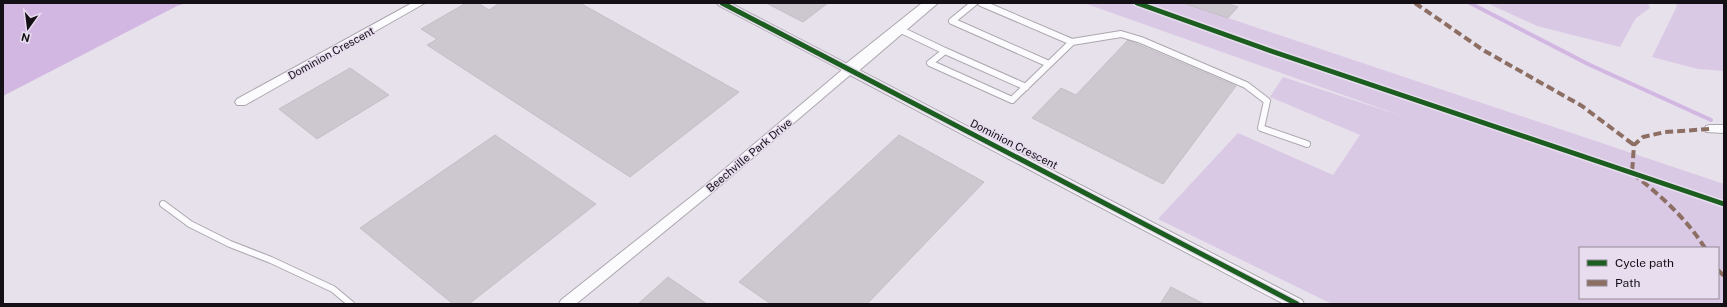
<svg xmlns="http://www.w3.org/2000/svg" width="1727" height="307" viewBox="0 0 1727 307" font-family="'Public Sans',sans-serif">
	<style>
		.green { fill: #dac9e5; fill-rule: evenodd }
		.water { fill: #d3b7e3 }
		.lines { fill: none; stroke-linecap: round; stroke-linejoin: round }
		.stream { stroke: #d3b7e3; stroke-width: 4 }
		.building { fill: #cdc8d0; stroke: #c4bfc7 }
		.lane-casing { stroke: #aca7af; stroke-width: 8 }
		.street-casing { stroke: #aca7af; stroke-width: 2 }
		.secondary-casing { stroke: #aca7af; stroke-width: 2 }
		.lane { stroke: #fbfafc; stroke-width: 6 }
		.street { fill: #fbfafc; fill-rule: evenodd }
		.secondary { fill: #fbfafc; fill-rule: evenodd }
		.quiet { stroke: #8d6e63; stroke-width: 4; stroke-dasharray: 8 4; stroke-linecap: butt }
		.cycleway-casing { stroke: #e8ddef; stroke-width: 8 }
		.cycleway { stroke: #1b5e20; stroke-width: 5 }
		.labels { text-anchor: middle; stroke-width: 3; stroke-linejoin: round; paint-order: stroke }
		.street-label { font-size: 11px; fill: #141016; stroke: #e8ddef }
	</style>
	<rect width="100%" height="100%" fill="#e7e1eb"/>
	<path class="green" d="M1084 3H1183L1724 184V304H1332L1158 219 1238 133 1333 175 1360 135 1270 97 1283 77 1405 117ZM1580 248H1718V298H1580Z
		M1487 3H1648L1650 8 1636 18 1620 47 1537 26Z
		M1675 3H1724V71L1698 69 1652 57 1677 6Z"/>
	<path class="water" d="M3 3H187L177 6 3 96Z"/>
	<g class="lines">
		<path class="stream" d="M1470 3 1590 65 1711 120"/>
	</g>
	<path class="building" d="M466 3H478L489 10 500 3H580L739 92 630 177 427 45 437 39 421 29Z
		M766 3H828L803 22Z
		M1183 3H1226L1238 7 1228 18Z
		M1128 40 1236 86 1163 184 1032 118 1061 88 1076 95Z
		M350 68 389 95 317 139 279 109Z
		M495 135 596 204 469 304H453L360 228Z
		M899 135 984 182 867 304H771L739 282Z
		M668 277 707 304H638Z
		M1171 287 1204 304H1160Z"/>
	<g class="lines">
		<g class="lane-casing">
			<path id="lane" d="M974 3 952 21 1049 64
				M899 29 945 51 930 63 1012 100 1072 42 981 3
				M1072 42 1121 34 1141 40 1246 85 1267 101 1261 128 1307 144
				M945 51 1026 87
				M163 204 190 224 230 244 271 260 333 289 351 304"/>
		</g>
		<g class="street-casing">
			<path id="street" d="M412 3H425L245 105H237L235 102 237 99Z
				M717 3H730L1302 300 1304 304H1284L850 75 709 195 576 304H559L561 300 701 189 842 70 718 5Z
				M1710 125H1724V133L1706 132 1704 129 1706 126Z"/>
		</g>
		<g class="secondary-casing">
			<path id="secondary" d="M922 3H938L855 74 849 75 843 74 841 70 843 66Z"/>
		</g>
		<use href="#lane" class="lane"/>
		<use href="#street" class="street"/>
		<use href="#secondary" class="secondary"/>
		<path class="quiet" d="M1415 3 1483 50 1582 106 1634 145
			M1705 248C1686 218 1660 195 1632 173L1634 145 1643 137 1665 132 1710 129
			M1718 270 1724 276"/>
		<g class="cycleway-casing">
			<path id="cycleway" d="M722 3 1297 304
				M1137 3 1271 51 1724 204"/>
		</g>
		<use href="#cycleway" class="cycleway"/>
	</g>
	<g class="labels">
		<g class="street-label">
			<text transform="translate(331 53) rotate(-29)" y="4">Dominion Crescent</text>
			<text transform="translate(1014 144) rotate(27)" y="4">Dominion Crescent</text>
			<text transform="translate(749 155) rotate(-40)" y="4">Beechville Park Drive</text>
		</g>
	</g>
	<rect width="1727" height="307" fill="none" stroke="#141016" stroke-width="8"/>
	<rect x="1579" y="247" width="140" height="52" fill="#e8ddef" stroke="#938b98"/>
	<rect x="1587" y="260" width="20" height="6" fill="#1b5e20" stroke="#938b98"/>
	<text x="1615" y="267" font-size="12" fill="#141016">Cycle path</text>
	<rect x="1587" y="280" width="20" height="6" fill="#8d6e63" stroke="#938b98"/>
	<text x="1615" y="287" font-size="12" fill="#141016">Path</text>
	<g transform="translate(28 28) rotate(194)" stroke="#e8ddef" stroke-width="3" paint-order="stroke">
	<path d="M0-3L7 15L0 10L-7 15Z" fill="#141016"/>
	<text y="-6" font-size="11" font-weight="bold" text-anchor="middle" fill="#141016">N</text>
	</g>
</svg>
